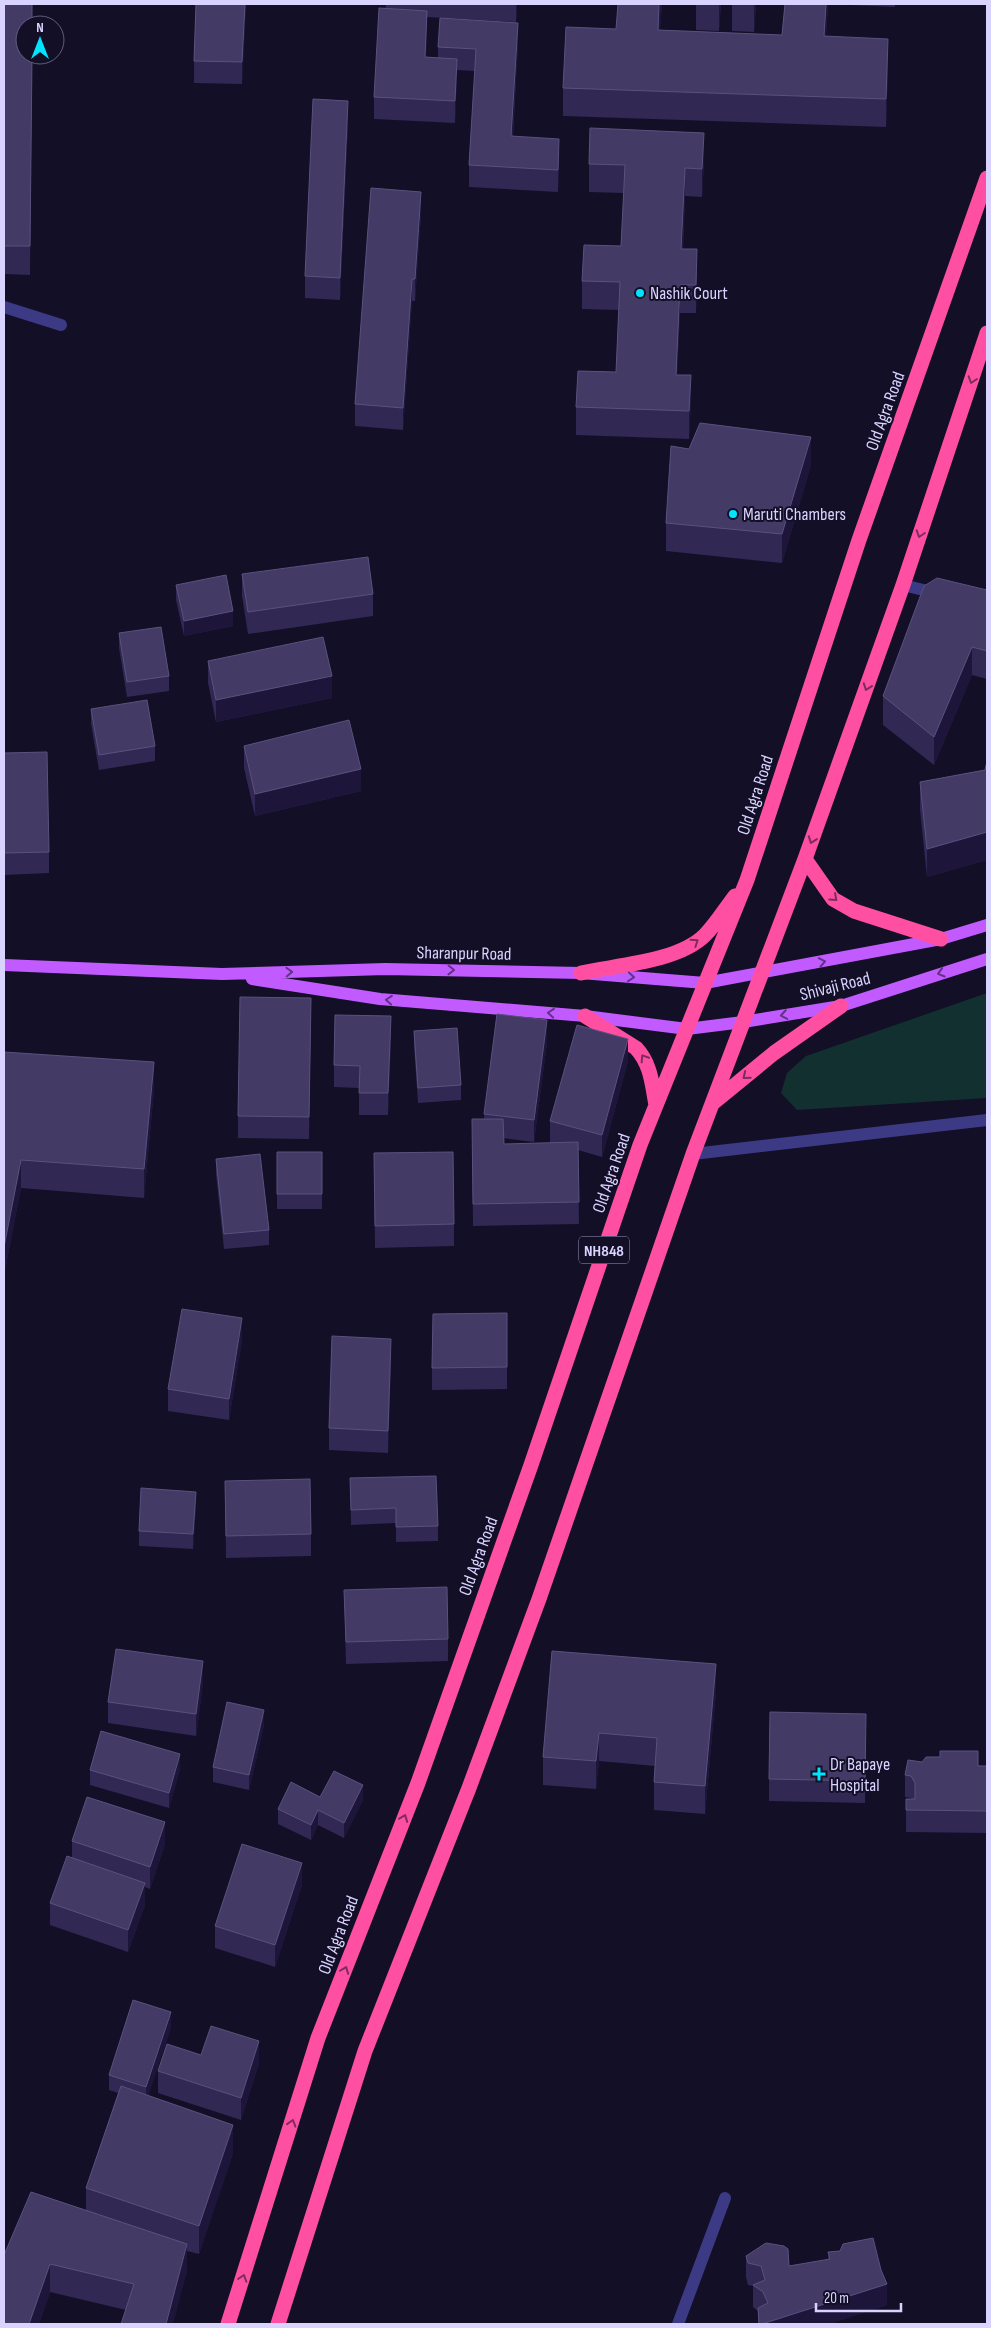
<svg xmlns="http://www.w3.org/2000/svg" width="991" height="2328" viewBox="0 0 991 2328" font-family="'Sofia Sans Condensed',sans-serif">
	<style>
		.green { fill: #12302f }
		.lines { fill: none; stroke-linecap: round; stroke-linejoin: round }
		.minor { stroke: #3d3a85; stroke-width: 12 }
		.major { stroke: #c25bff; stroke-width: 12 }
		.highway { stroke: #ff4fa3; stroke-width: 15 }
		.wall { fill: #312854 }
		.shaded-wall { fill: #1d163a }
		.building { fill: #433a66; stroke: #5a527e }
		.oneway { stroke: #7d2c5e }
		.oneway2 { stroke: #623188 }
		.poi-dot { fill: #00e5ff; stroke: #130f26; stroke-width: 2 }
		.labels { text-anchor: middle; stroke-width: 4; stroke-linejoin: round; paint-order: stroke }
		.shield { fill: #130f26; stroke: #9e99be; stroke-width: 1 }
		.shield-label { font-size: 16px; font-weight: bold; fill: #d9d4ff }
		.poi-label { font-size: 18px; fill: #d9d4ff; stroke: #130f26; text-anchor: start }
		.street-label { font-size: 18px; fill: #d9d4ff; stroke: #130f26 }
	</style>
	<rect width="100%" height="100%" fill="#130f26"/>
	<path class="green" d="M987 993V1098L797 1110 781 1093 787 1073 806 1056Z"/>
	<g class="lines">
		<path class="minor" d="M4 307 61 325
			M903 585 940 594
			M693 1154 987 1120
			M678 2324 725 2198"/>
		<path class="major" d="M4 965 222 974 385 969 581 973 705 983 941 939 987 925
			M252 979 380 999 585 1016 687 1029 743 1022 841 1006 987 959"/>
		<path class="highway" d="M805 859 833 899 854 911 941 939
			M581 973C617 965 678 962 705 935 716 924 725 909 735 896
			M585 1016 636 1048C651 1064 652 1084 656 1105
			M713 1103 774 1053 841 1006
			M228 2324 318 2038 418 1783 531 1465 640 1145 747 880 859 540 987 178
			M278 2324 365 2051 469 1788 539 1599 693 1154 805 859 903 585 987 333"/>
	</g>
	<path class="wall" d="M4 4 32 55 30 275 4 274Z
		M196 4H246L242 84 194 83V61Z
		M386 4H517L516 22 427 17 426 57 438 58V47L518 45 513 136 559 161 558 192 469 187V165L475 71 457 70 455 123 374 119V97Z
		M662 4 660 30 782 35 785 4H895V7L828 4 826 36 888 67 886 127 563 116V88Z
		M696 4H721L719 31 696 30Z
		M732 4H756L754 32 732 31Z
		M348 123 340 300 305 298V276Z
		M704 161 702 197 685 196 683 249 697 277 696 313H680L677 375 691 403 689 439 576 435V407L616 372 619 310 582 309V281L621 246 624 193 589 192V164Z
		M421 214 415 301H412L403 430 355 426V404Z
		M689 449 811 465 782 563 666 551V523Z
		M242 574 373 594V616L248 634 242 596Z
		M176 585 233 626 184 636 176 600Z
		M987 590V679L972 675 934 765 883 725V696Z
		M119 633 169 676V691L127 697 119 648Z
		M208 661 332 698 216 722 208 683Z
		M91 709 155 746V761L99 770 91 724Z
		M244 746 361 791 255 816 244 768Z
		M4 753 49 852V873L4 875Z
		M985 770 987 860 927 877 920 810V782Z
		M311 998 309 1139 238 1138V1116Z
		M414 1031 461 1085V1100L418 1103 414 1046Z
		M391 1038 388 1115H359V1088L334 1087V1065Z
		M547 1042 534 1142 503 1138 504 1144 550 1143V1121L628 1061 602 1157 578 1150 579 1224 473 1226 472 1141 484 1119V1114Z
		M4 1052 154 1090 144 1198 21 1188 4 1275Z
		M277 1152H322V1209H277Z
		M374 1153 454 1224V1246L375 1248Z
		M216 1159 269 1230V1245L224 1249 216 1174Z
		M507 1313V1389L432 1390V1368Z
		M242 1340 229 1420 168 1411V1389Z
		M391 1360 388 1453 329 1450V1428Z
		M350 1478 438 1526V1541L396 1542V1523L351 1525Z
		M225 1481 311 1534V1556L226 1558Z
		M196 1507 193 1549 139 1546V1531Z
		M344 1590 448 1639V1661L346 1664Z
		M552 1651 716 1692 705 1814 654 1810V1782L655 1766 599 1761 596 1789 543 1785V1757Z
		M203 1683 196 1736 108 1723V1702Z
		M264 1725 249 1790 213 1782V1767Z
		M866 1736 865 1803 769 1801V1779Z
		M922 1762 987 1766V1833L906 1832V1799H912L911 1798 905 1797V1775Z
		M180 1769 169 1808 90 1785V1770Z
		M320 1797 363 1800 344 1838 318 1825 311 1840 278 1824V1809Z
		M72 1841 165 1844 150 1889 145 1887V1905L128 1952 50 1925V1903L72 1858Z
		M302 1885 275 1967 215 1948V1926Z
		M171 2027 148 2096 233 2153 199 2254 187 2251V2272L126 2310 50 2292 39 2324H4L86 2210V2188L118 2093 109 2090V2075Z
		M201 2055 259 2063 241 2120 158 2093V2071Z
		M828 2252 887 2305 829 2324H758V2311L753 2307V2286L748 2285 746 2277V2256L789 2266 828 2260Z"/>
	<path class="shaded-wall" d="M245 4H246L242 84V62Z
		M516 4H517L516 22Z
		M659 4H662L658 58V30Z
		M719 4H721L719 31Z
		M754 4H756L754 32Z
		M826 4H828L824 64V36Z
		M427 11V32L425 79V57Z
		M518 23V45L511 158V136Z
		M888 39V67L886 127V99Z
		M457 59V81L455 123V101Z
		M348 101V123L340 300V278Z
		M704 133V161L702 197V169Z
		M559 139V161L558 192V170Z
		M685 168V196L681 277V249Z
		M421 192V214L415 301V279Z
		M697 249V277L696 313V285Z
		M412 279V301L403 430V408Z
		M680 285V313L676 403V375Z
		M691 375V403L689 439V411Z
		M811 437V465L782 563V534Z
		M233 611V626L184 636V621Z
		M972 647V675L934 765V737Z
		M332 676V698L216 722V700Z
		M361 769V791L255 816V794Z
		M987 832V860L927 877V849Z
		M391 1016V1038L388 1115V1093Z
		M547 1020V1042L534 1142V1120Z
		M628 1039V1061L602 1157V1135Z
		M154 1062V1090L144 1198V1169Z
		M21 1160V1188L4 1275V1247Z
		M242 1318V1340L229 1420V1399Z
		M391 1339V1360L388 1453V1431Z
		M196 1492V1507L193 1549V1534Z
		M203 1661V1683L196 1736V1714Z
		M716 1664V1692L705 1814V1786Z
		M264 1710V1725L249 1790V1775Z
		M866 1714V1736L865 1803V1781Z
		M599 1733V1761L596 1789V1761Z
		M180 1754V1769L169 1808V1793Z
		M363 1785V1800L344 1838V1823Z
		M318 1810V1825L311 1840V1825Z
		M165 1822V1844L150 1889V1867Z
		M302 1863V1885L275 1967V1945Z
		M145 1883V1905L128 1952V1930Z
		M171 2012V2027L146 2102V2087Z
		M259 2041V2063L241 2120V2098Z
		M233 2125V2153L199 2254V2226Z
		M187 2244V2272L173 2324H166Z
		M50 2264V2292L39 2324H29Z
		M887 2284V2305L829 2324H762Z"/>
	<path class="building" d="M4 4H32V25H25V55H32L30 246H4Z
		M196 4H245L242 62 194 61Z
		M618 4H659L658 30 782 35 785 4H826L824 36 888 39 886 99 563 88 566 27 616 29Z
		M379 8 427 11 425 57 457 59 455 101 374 97Z
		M440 18 518 23 511 136 559 139 558 170 469 165 476 49 438 47Z
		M313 99 348 101 340 278 305 276Z
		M590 128 704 133 702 169 685 168 681 249H697L696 285H680L676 375H691L689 411 576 407 578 371 616 372 620 282 582 281 584 245 621 246 625 165 589 164Z
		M371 188 421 192 415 279H412L403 408 355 404Z
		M700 423 811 437 782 534 666 523 671 446 689 449Z
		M368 557 373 594 248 612 242 574Z
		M226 575 233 611 184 621 176 585Z
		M937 578 987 590V651L972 647 934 737 883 696 924 586Z
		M161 627 169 676 127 682 119 633Z
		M323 637 332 676 216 700 208 661Z
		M147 700 155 746 99 755 91 709Z
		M349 720 361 769 255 794 244 746Z
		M47 752 49 852 4 853V753Z
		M987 761V832L927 849 920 782 985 770Z
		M240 997 311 998 309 1117 238 1116Z
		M497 1014 547 1020 534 1120 484 1114Z
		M335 1015 391 1016 388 1093H359L360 1066 334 1065Z
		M577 1025 628 1039 602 1135 550 1121Z
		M457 1028 461 1085 418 1088 414 1031Z
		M4 1052 154 1062 144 1169 21 1160 4 1247Z
		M472 1119H503L504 1144 578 1142 579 1202 473 1204Z
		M277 1152H322V1194H277Z
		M453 1152 454 1224 375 1226 374 1153Z
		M260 1154 269 1230 224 1234 216 1159Z
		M182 1309 242 1318 229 1399 168 1389Z
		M507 1313V1367L432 1368 433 1314Z
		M332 1336 391 1339 388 1431 329 1428Z
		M436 1476 438 1526 396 1527V1508L351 1510 350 1478Z
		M310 1479 311 1534 226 1536 225 1481Z
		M141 1488 196 1492 193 1534 139 1531Z
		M447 1587 448 1639 346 1642 344 1590Z
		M116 1649 203 1661 196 1714 108 1702Z
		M552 1651 716 1664 705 1786 654 1782 657 1738 599 1733 596 1761 543 1757Z
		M227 1702 264 1710 249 1775 213 1767Z
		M770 1712 866 1714 865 1781 769 1779Z
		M101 1731 180 1754 169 1793 90 1770Z
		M940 1751H978V1766H987V1811L906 1810V1799H915V1783L911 1776 905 1775 908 1760 922 1762 926 1757H940Z
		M334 1771 363 1785 344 1823 318 1810 311 1825 278 1809 291 1782 320 1797Z
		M87 1797 165 1822 150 1867 72 1841Z
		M242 1844 302 1863 275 1945 215 1926Z
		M67 1856 145 1883 128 1930 50 1903Z
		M133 2000 171 2012 146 2087 109 2075Z
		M211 2026 259 2041 241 2098 158 2071 167 2044 201 2055Z
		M121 2086 233 2125 199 2226 86 2188Z
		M31 2192 187 2244 166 2324H121L134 2284 50 2264 29 2324H4V2255Z
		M873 2238 881 2270 887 2284 762 2324H759L758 2308 768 2303 763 2292 753 2285 765 2280 761 2266 748 2263 746 2256 766 2243 784 2246 788 2249 789 2266 830 2259 828 2252 840 2251 843 2244Z"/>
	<defs><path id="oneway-chevron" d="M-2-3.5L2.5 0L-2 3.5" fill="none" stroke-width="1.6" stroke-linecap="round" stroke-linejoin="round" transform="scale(1.25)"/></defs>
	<g class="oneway">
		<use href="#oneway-chevron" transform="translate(972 380) rotate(108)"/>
		<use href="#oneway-chevron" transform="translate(920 534) rotate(108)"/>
		<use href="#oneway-chevron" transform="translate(867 687) rotate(110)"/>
		<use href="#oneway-chevron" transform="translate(812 840) rotate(110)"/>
		<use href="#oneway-chevron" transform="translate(834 898) rotate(42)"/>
		<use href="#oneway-chevron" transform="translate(695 942) rotate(-34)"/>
		<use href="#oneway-chevron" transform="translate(644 1058) rotate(-122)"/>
		<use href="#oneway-chevron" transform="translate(746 1076) rotate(141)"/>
		<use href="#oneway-chevron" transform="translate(404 1818) rotate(-69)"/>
		<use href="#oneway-chevron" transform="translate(345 1970) rotate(-69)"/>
		<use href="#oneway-chevron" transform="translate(292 2123) rotate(-73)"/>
		<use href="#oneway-chevron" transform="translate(243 2278) rotate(-72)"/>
	</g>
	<g class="oneway2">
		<use href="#oneway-chevron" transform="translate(822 962) rotate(-11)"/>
		<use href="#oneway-chevron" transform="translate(451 970) rotate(1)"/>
		<use href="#oneway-chevron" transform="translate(289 972) rotate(-2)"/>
		<use href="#oneway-chevron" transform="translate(941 973) rotate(163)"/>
		<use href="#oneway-chevron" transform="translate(631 977) rotate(5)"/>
		<use href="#oneway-chevron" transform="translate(389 1000) rotate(-175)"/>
		<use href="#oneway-chevron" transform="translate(551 1013) rotate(-175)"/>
		<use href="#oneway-chevron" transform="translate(784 1015) rotate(170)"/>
	</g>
	<g class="poi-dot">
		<circle cx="640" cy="293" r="5"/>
		<circle cx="733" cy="514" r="5"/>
		<path d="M816.5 1766.5h5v5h5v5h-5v5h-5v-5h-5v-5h5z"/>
	</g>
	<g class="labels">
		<rect class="shield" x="579" y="1236.5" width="50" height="27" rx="4"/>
		<g class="shield-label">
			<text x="604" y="1256">NH848</text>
		</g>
		<g class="poi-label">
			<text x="650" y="299">Nashik Court</text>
			<text x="743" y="520">Maruti Chambers</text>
			<text x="830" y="1770">Dr Bapaye<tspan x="830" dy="21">Hospital</tspan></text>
		</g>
		<g class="street-label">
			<text transform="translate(885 411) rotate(-70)" y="6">Old Agra Road</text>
			<text transform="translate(755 795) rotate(-72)" y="6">Old Agra Road</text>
			<text transform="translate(464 953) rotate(1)" y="6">Sharanpur Road</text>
			<text transform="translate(835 986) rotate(-14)" y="6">Shivaji Road</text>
			<text transform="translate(611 1173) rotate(-71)" y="6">Old Agra Road</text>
			<text transform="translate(478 1556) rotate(-70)" y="6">Old Agra Road</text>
			<text transform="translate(338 1935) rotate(-69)" y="6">Old Agra Road</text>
		</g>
	</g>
	<rect width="991" height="2328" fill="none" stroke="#d9d4ff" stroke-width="10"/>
	<g transform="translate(40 40)"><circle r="24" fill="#130f26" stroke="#625e7d"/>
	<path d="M0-4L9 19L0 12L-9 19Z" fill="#00e5ff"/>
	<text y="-8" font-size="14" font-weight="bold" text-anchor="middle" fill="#d9d4ff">N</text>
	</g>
	<path d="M816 2303v8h85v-8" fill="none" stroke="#d9d4ff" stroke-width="2.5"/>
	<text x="824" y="2303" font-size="15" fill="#d9d4ff" stroke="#130f26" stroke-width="4" paint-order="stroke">20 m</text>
</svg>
